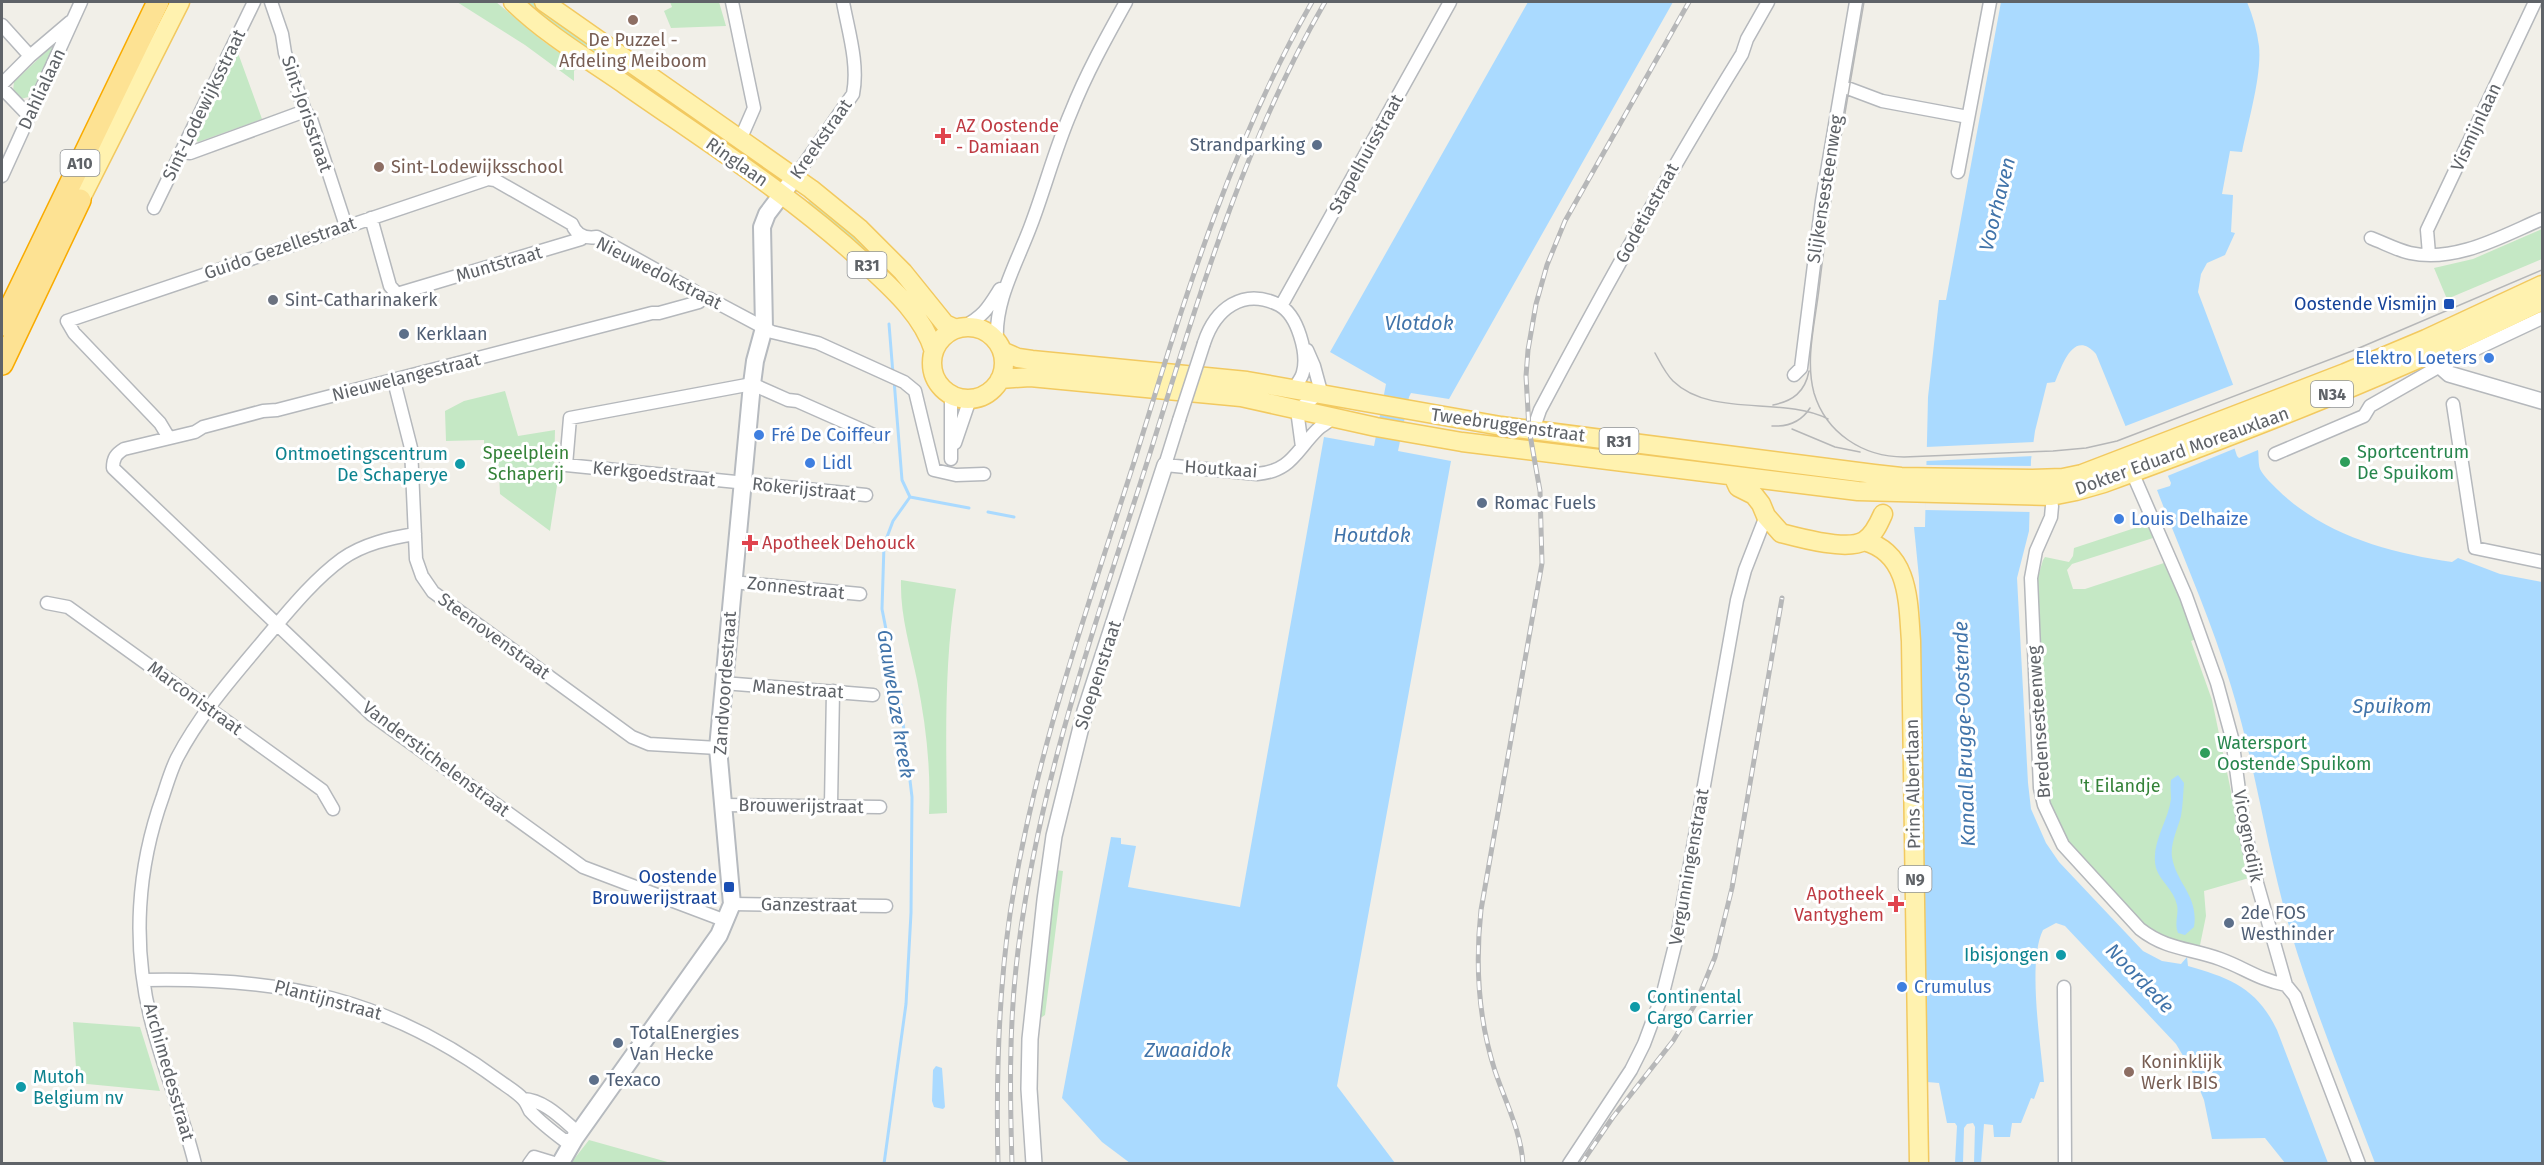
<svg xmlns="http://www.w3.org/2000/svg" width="2544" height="1165" viewBox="0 0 2544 1165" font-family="'Fira Sans',sans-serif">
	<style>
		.green { fill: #c5e8c5 }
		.water { fill: #aadaff }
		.pier { fill: #f1efe8 }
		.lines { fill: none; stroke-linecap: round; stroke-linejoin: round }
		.stream { stroke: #aadaff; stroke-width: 3 }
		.minor-casing { stroke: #b5b8bc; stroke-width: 15 }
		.tertiary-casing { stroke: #b5b8bc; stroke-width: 18 }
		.secondary-casing { stroke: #b6babf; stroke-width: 20 }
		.primary-casing { stroke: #f2c960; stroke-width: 21 }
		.motorway-casing { stroke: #f9ab00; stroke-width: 24 }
		.minor { stroke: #fff; stroke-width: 12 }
		.tertiary { stroke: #fff; stroke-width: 15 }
		.secondary { stroke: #fff; stroke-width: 16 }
		.primary { stroke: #fff2af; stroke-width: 18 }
		.motorway { stroke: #fde293; stroke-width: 21 }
		.tram { stroke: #b6b7b8; stroke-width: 1.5 }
		.rail-casing { stroke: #b6b7b8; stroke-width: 5 }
		.rail { stroke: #fff; stroke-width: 3; stroke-dasharray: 9; stroke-linecap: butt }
		.minor-bridge-casing { stroke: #b5b8bc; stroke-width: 15; stroke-linecap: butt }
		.minor-bridge { stroke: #fff; stroke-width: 12 }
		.education-dot { fill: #8d6e63; stroke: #fff; stroke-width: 2 }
		.health-dot { fill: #e0444e; stroke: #fff; stroke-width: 2 }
		.service-dot { fill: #5c6f8a; stroke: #fff; stroke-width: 2 }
		.worship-dot { fill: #6b7280; stroke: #fff; stroke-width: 2 }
		.transit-dot { fill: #1a4fb4; stroke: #fff; stroke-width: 2 }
		.shop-dot { fill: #3f7fe0; stroke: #fff; stroke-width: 2 }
		.leisure-dot { fill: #2e9e5b; stroke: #fff; stroke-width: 2 }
		.culture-dot { fill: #0f9aa8; stroke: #fff; stroke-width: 2 }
		.labels { text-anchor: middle; stroke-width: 6; stroke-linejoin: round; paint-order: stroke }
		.shield { fill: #fff; stroke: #8f9295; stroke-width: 1.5 }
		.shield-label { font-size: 16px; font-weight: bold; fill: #5f6368 }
		.education-label { font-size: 18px; fill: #785e54; stroke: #fff; text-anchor: start }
		.street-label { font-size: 18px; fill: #5f6368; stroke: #fff }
		.health-label { font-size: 18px; fill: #be3a42; stroke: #fff; text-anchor: start }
		.service-label { font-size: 18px; fill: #4e5e75; stroke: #fff; text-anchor: start }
		.worship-label { font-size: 18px; fill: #5b616d; stroke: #fff; text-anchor: start }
		.transit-label { font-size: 18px; fill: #164399; stroke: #fff; text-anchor: end }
		.shop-label { font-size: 18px; fill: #366cbe; stroke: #fff; text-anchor: start }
		.leisure-label { font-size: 18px; fill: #27864d; stroke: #fff; text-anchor: start }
		.park-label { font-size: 18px; fill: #348238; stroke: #fff }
		.culture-label { font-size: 18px; fill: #0d838f; stroke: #fff; text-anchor: end }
		.water-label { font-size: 20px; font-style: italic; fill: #4174aa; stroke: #fff }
	</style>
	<rect width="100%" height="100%" fill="#f1efe8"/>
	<path class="green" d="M457 2H496L543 41 578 66 574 71V81L525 45Z
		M522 2H535L779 174 771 179 543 20Z
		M670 2H719L726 26 671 28 664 11 672 7Z
		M53 45 56 46 32 96 21 99 13 91 14 82Z
		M238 53 262 119 198 142 195 139Z
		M809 201 851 234 868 244 944 327 935 336 806 204Z
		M2542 229V259L2447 299 2434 268 2473 259Z
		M505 391 518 436 555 430 554 472 559 473 550 531 500 494 498 453H484V440L446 441 445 411 464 401Z
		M1533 436 1775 466 1772 477 1534 446Z
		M2147 524 2153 538 2072 564 2067 570 2073 589H2085L2167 562 2198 638 2191 641 2212 700 2249 878 2204 891 2206 916 2199 950 2145 930 2092 873 2059 830 2046 799 2035 587 2043 560 2045 557 2069 562 2073 556 2074 548Z
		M901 580 956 589C944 664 946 738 947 813L929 814C931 768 926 725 917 680 910 646 900 615 901 580Z
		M1056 870 1063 871 1045 1015 1039 1019Z
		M73 1022 140 1027 160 1091 77 1083Z
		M589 1140 671 1163H571Z"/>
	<path class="water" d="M1528 2H1673L1449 399 1411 393 1409 397 1398 451 1451 461 1337 1086 1395 1163H1130L1102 1142 1062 1098 1111 837 1121 838V844L1136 846 1128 887 1240 907 1324 437 1374 446 1386 384 1330 352Z
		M2001 2H2247C2253 16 2257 31 2259 46 2262 75 2248 122 2242 152L2230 151 2222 194 2233 195 2231 232 2235 233 2225 255 2207 263 2201 274 2198 292 2240 403 2222 410 2237 456 2239 458 2258 450C2259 456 2258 463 2260 469 2264 477 2272 484 2278 490 2324 535 2390 553 2452 562L2458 558 2500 574 2542 582V1163H2375C2346 1087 2315 1011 2291 933 2267 852 2256 767 2231 686 2211 619 2182 555 2157 490L2170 486 2171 483 2151 437 2132 442 2096 354C2073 328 2062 367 2055 382L2047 383 2035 431 2031 460 2029 531 2017 578 2028 783 2031 809 2046 843 2059 862 2143 951 2162 961 2181 964 2187 957 2188 966C2230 978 2257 988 2277 1030L2328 1163H2285L2265 1138 2212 1139 2204 1100 2191 1069 2176 1044 2065 926 2056 923 2043 930C2027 962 2041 1045 2044 1082H2040L2034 1099 2031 1098 2021 1123H2012L2010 1137H1994L1993 1125 1984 1124 1981 1163H1974L1975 1127 1973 1123 1967 1124 1964 1128 1963 1163H1955L1957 1126 1955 1123H1947L1939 1083 1927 1082 1919 578 1914 527H1925L1928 397 1939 300H1946Z
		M2178 775 2184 783C2183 794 2183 805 2181 816 2178 828 2170 844 2172 857 2176 883 2199 896 2194 927L2185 935 2178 933C2174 923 2179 914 2177 905 2174 890 2160 881 2156 868 2150 844 2168 822 2171 799 2171 792 2170 787 2171 780Z
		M936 1066 942 1068 945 1107 943 1109 934 1107 932 1101 933 1070Z"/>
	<path class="pier" d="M2235 384 2242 402 2222 410 2236 448 2165 477 2150 438 2133 445 2130 443 2123 427Z
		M2036 442 2035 456 1926 461V447Z
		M1926 465 2034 466 2031 512 1925 510Z"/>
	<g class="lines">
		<path class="stream" d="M889 324 893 374
			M910 497 969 508
			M988 512 1014 517
			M884 1164 906 1004 911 913 912 797 901 706 882 609 884 545 893 521 910 497 902 480 894 380"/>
		<g class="minor-casing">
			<path id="minor" d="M271 2 282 34 285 53 305 111 311 119 346 226
				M732 2 754 108 740 140
				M2 25 30 56
				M2 84 30 56 70 22
				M1842 86 1882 101 1968 117
				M2 88 29 116
				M182 152 190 153 305 111
				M1958 172 1990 2
				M2 176 81 2
				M795 177 853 94C859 64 848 30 843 2
				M154 208 254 2
				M371 218 390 286 397 294 581 239 583 236
				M2371 238C2384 243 2397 250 2410 253 2456 263 2502 236 2542 219
				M2429 254 2427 230 2535 2
				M702 298 699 302 659 313H652L277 410 263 411 203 427 195 432 124 449C116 454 113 458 113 468L372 715 583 867 726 921
				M1281 306 1450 2
				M963 327C984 316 988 308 1000 289
				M997 342C994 301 1017 263 1031 225 1045 188 1055 149 1071 112 1086 74 1106 38 1126 2
				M1204 343C1215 309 1243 287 1279 305 1298 315 1308 354 1303 372 1302 378 1297 383 1294 389
				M1794 375 1801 368 1822 201 1856 2
				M394 381 411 448 416 559 422 576 433 592 632 737 649 744 718 748
				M2453 404 2475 548 2542 562
				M1179 420 1165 465 1257 474C1291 471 1295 452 1317 430 1321 425 1327 424 1332 418
				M1533 430 1540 410C1604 289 1670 170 1742 54L1747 39 1768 2
				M169 438 160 423 74 333 67 321 488 179 495 180 572 224C576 235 586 239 597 237L694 291 702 298 710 299 772 332 818 343 904 382 915 391 934 470 956 475 984 474
				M955 443 970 399
				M1302 447 1297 410 1312 399 1320 388 1314 366 1307 350
				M2275 454 2364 416 2370 406 2440 366 2542 318
				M951 459V395
				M2132 472 2186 596 2217 683 2232 738 2243 820 2255 876 2286 985 2295 996 2359 1164
				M866 495 566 465 570 418 752 384 788 400 797 401 876 436
				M2052 506 2051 517 2036 551 2031 578 2040 788 2044 805 2063 845 2140 929C2167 950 2190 948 2220 959 2245 968 2257 979 2286 985
				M732 582 860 594
				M47 603 68 607 322 790 333 809
				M723 683 873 695
				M722 805 880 807
				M831 805 833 691
				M732 904 886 906
				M144 980C283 977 388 998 501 1082 508 1087 518 1093 523 1099 526 1102 528 1107 530 1111 540 1122 553 1132 565 1141L575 1138 574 1129C559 1116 543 1100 523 1099
				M2064 987 2065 1164
				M195 1164C183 1115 163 1068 151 1020 132 945 137 868 163 796 167 784 171 770 177 758 200 714 232 678 263 641 287 613 312 581 342 559 363 544 390 538 415 534
				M529 1164 534 1157 557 1164
				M1569 1164 1631 1070 1644 1044 1663 993 1677 937 1737 600 1745 570 1766 516"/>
		</g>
		<g class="tertiary-casing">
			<path id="tertiary" d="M2428 344 2440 366 2449 374 2542 401
				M1034 1164 1029 1089 1030 1039 1045 900 1054 836 1085 711 1165 465"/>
		</g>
		<g class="secondary-casing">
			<path id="secondary" d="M560 1164 575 1138 719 935 732 904 718 748 752 384 755 361 764 328 762 227 767 214 795 177"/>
		</g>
		<g class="primary-casing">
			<path id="primary" d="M513 2C547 35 588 59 627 86 709 143 794 197 868 266 894 290 923 316 934 351
				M544 2 811 189 860 229 903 272 945 324 956 329
				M80 200 180 2
				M932 363a36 36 0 1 1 72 0a36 36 0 1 1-72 0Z
				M1002 351 1018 358 1032 360 1247 381 1501 426 1874 474 1901 477 2032 479 2063 478 2082 474 2345 373 2426 339 2542 285
				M1000 379 1030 377 1241 397 1376 427 1462 442 1858 491 2051 496 2076 491 2104 483C2252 429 2401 371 2542 301
				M1733 476 1738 487 1754 495 1761 504 1766 516 1781 533C1800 538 1847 551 1864 541 1874 535 1879 523 1883 514
				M1864 541C1910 553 1908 603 1911 641L1919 1164"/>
		</g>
		<g class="motorway-casing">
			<path id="motorway" d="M2 325 158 2
				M2 364 80 200"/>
		</g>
		<use href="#minor" class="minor"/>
		<use href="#tertiary" class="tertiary"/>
		<use href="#secondary" class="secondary"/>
		<use href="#primary" class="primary"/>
		<use href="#motorway" class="motorway"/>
		<path class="tram" d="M1864 2C1848 97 1830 193 1819 289 1815 323 1805 360 1814 393 1826 433 1863 457 1904 457L2053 451 2086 448 2117 441 2352 351 2542 270
			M1655 353C1660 362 1665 373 1673 381 1711 418 1783 396 1828 419
			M1773 405C1793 401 1805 392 1809 371
			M1772 426C1788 427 1801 422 1810 408
			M1792 429 1835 447 1860 452"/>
		<g class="rail-casing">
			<path id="rail" d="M998 1164C996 1080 998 997 1010 914 1034 757 1088 607 1136 456 1184 300 1231 144 1312 2
				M1012 1164C1010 1098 1009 1033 1016 968 1035 790 1097 620 1151 450 1199 296 1244 142 1325 2
				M1523 1164C1521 1131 1505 1101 1495 1071 1478 1018 1475 965 1481 910L1542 563 1540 491 1529 429 1526 376 1528 350 1536 304 1547 265 1565 221 1689 2
				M1581 1164 1613 1117 1673 1041 1697 1001 1715 957 1732 888 1782 598"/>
		</g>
		<use href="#rail" class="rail"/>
		<g class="minor-bridge-casing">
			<path id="minor-bridge" d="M1179 420 1204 343"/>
		</g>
		<use href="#minor-bridge" class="minor-bridge"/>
	</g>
	<g class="education-dot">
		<circle cx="633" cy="20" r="6"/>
		<circle cx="379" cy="167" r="6"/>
		<circle cx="2129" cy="1072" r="6"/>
	</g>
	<g class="health-dot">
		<path d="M940 127h6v6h6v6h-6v6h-6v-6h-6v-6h6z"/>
		<path d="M747 534h6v6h6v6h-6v6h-6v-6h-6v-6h6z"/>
		<path d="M1893 895h6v6h6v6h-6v6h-6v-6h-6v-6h6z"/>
	</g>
	<g class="service-dot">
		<circle cx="1317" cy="145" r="6"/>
		<circle cx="404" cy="334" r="6"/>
		<circle cx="1482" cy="503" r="6"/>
		<circle cx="2229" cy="923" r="6"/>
		<circle cx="618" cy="1043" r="6"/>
		<circle cx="594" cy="1080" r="6"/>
	</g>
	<circle class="worship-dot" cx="273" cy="300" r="6"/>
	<g class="transit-dot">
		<rect x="2443" y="298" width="12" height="12" rx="3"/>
		<rect x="723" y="881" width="12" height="12" rx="3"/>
	</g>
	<g class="shop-dot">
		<circle cx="2489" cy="358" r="6"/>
		<circle cx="759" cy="435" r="6"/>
		<circle cx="810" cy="463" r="6"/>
		<circle cx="2119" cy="519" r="6"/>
		<circle cx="1902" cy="987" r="6"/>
	</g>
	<g class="leisure-dot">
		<circle cx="2345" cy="462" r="6"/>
		<circle cx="2205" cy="753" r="6"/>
	</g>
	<g class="culture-dot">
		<circle cx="460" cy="464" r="6"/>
		<circle cx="2061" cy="955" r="6"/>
		<circle cx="1635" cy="1007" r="6"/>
		<circle cx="21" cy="1087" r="6"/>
	</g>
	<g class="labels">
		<g class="shield">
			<rect x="60.5" y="150" width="39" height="26" rx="4.5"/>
			<rect x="847.5" y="252" width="39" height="26" rx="4.5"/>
			<rect x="2311" y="381" width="42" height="26" rx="4.5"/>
			<rect x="1599.5" y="428" width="39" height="26" rx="4.5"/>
			<rect x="1898.5" y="866" width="33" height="26" rx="4.5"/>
		</g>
		<g class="shield-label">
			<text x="80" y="169">A10</text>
			<text x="867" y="271">R31</text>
			<text x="2332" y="400">N34</text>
			<text x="1619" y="447">R31</text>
			<text x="1915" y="885">N9</text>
		</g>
		<g class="education-label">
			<text x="633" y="46" text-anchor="middle">De Puzzel -<tspan x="633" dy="21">Afdeling Meiboom</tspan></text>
			<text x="391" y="173">Sint-Lodewijksschool</text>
			<text x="2141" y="1068">Koninklijk<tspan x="2141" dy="21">Werk IBIS</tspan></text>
		</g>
		<g class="street-label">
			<text transform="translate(42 89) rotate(-65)" y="6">Dahlialaan</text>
			<text transform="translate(204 105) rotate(-64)" y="6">Sint-Lodewijksstraat</text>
			<text transform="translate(307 114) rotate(71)" y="6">Sint-Jorisstraat</text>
			<text transform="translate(2476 127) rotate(-65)" y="6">Vismijnlaan</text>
			<text transform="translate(821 139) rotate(-55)" y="6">Kreekstraat</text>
			<text transform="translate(1366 154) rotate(-61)" y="6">Stapelhuisstraat</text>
			<text transform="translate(737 162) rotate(35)" y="6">Ringlaan</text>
			<text transform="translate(1825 189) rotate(-81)" y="6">Slijkensesteenweg</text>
			<text transform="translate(1647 213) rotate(-61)" y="6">Godetiastraat</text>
			<text transform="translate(280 248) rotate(-19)" y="6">Guido Gezellestraat</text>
			<text transform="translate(499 264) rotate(-16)" y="6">Muntstraat</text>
			<text transform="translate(659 273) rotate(27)" y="6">Nieuwedokstraat</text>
			<text transform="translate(406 377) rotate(-14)" y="6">Nieuwelangestraat</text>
			<text transform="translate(1508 425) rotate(8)" y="6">Tweebruggenstraat</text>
			<text transform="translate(2182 451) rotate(-20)" y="6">Dokter Eduard Moreauxlaan</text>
			<text transform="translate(1221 469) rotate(4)" y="6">Houtkaai</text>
			<text transform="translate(654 474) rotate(6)" y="6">Kerkgoedstraat</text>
			<text transform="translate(804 489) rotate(6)" y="6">Rokerijstraat</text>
			<text transform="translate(796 588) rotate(6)" y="6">Zonnestraat</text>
			<text transform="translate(494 636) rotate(36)" y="6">Steenovenstraat</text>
			<text transform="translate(1098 675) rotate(-72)" y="6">Sloepenstraat</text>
			<text transform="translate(725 683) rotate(-86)" y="6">Zandvoordestraat</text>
			<text transform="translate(798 689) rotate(4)" y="6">Manestraat</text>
			<text transform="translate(195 698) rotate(36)" y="6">Marconistraat</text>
			<text transform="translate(2039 722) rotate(-94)" y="6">Bredensesteenweg</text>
			<text transform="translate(436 759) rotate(37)" y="6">Vanderstichelenstraat</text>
			<text transform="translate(1913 784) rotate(-91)" y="6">Prins Albertlaan</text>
			<text transform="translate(801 806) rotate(1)" y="6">Brouwerijstraat</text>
			<text transform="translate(2248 836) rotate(79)" y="6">Vicognedijk</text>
			<text transform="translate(1689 867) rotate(-80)" y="6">Vergunningenstraat</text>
			<text transform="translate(809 905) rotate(1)" y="6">Ganzestraat</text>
			<text transform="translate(328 1000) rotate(15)" y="6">Plantijnstraat</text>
			<text transform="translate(169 1072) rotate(74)" y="6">Archimedesstraat</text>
		</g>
		<g class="health-label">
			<text x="956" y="132">AZ Oostende<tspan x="956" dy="21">- Damiaan</tspan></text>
			<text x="762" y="549">Apotheek Dehouck</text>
			<text x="1884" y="900" text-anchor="end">Apotheek<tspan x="1884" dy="21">Vantyghem</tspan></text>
		</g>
		<g class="service-label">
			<text x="1305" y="151" text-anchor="end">Strandparking</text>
			<text x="416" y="340">Kerklaan</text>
			<text x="1494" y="509">Romac Fuels</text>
			<text x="2241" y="919">2de FOS<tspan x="2241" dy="21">Westhinder</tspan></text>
			<text x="630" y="1039">TotalEnergies<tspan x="630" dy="21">Van Hecke</tspan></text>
			<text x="606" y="1086">Texaco</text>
		</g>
		<g class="worship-label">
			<text x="285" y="306">Sint-Catharinakerk</text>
		</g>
		<g class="transit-label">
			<text x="2437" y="310">Oostende Vismijn</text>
			<text x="717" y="883">Oostende<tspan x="717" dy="21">Brouwerijstraat</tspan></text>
		</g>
		<g class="shop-label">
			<text x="2477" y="364" text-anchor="end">Elektro Loeters</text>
			<text x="771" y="441">Fré De Coiffeur</text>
			<text x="822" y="469">Lidl</text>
			<text x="2131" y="525">Louis Delhaize</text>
			<text x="1914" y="993">Crumulus</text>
		</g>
		<g class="leisure-label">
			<text x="2357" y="458">Sportcentrum<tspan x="2357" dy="21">De Spuikom</tspan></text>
			<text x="2217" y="749">Watersport<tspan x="2217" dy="21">Oostende Spuikom</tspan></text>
		</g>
		<g class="park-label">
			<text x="526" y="459">Speelplein<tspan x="526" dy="21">Schaperij</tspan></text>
			<text x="2120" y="792">'t Eilandje</text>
		</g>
		<g class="culture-label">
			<text x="448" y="460">Ontmoetingscentrum<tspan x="448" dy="21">De Schaperye</tspan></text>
			<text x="2049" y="961">Ibisjongen</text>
			<text x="1647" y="1003" text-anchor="start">Continental<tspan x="1647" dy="21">Cargo Carrier</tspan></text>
			<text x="33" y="1083" text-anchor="start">Mutoh<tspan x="33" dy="21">Belgium nv</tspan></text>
		</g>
		<g class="water-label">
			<text transform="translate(1997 204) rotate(-76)" y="7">Voorhaven</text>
			<text x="1419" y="330">Vlotdok</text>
			<text x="1372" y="542">Houtdok</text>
			<text transform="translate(896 704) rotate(81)" y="7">Gauweloze kreek</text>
			<text x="2392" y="713">Spuikom</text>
			<text transform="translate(1964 734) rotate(-92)" y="7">Kanaal Brugge-Oostende</text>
			<text transform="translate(2140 978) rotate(46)" y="7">Noordede</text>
			<text x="1188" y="1057">Zwaaidok</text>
		</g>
	</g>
	<rect width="2544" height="1165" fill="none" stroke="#5f6368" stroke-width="6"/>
</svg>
